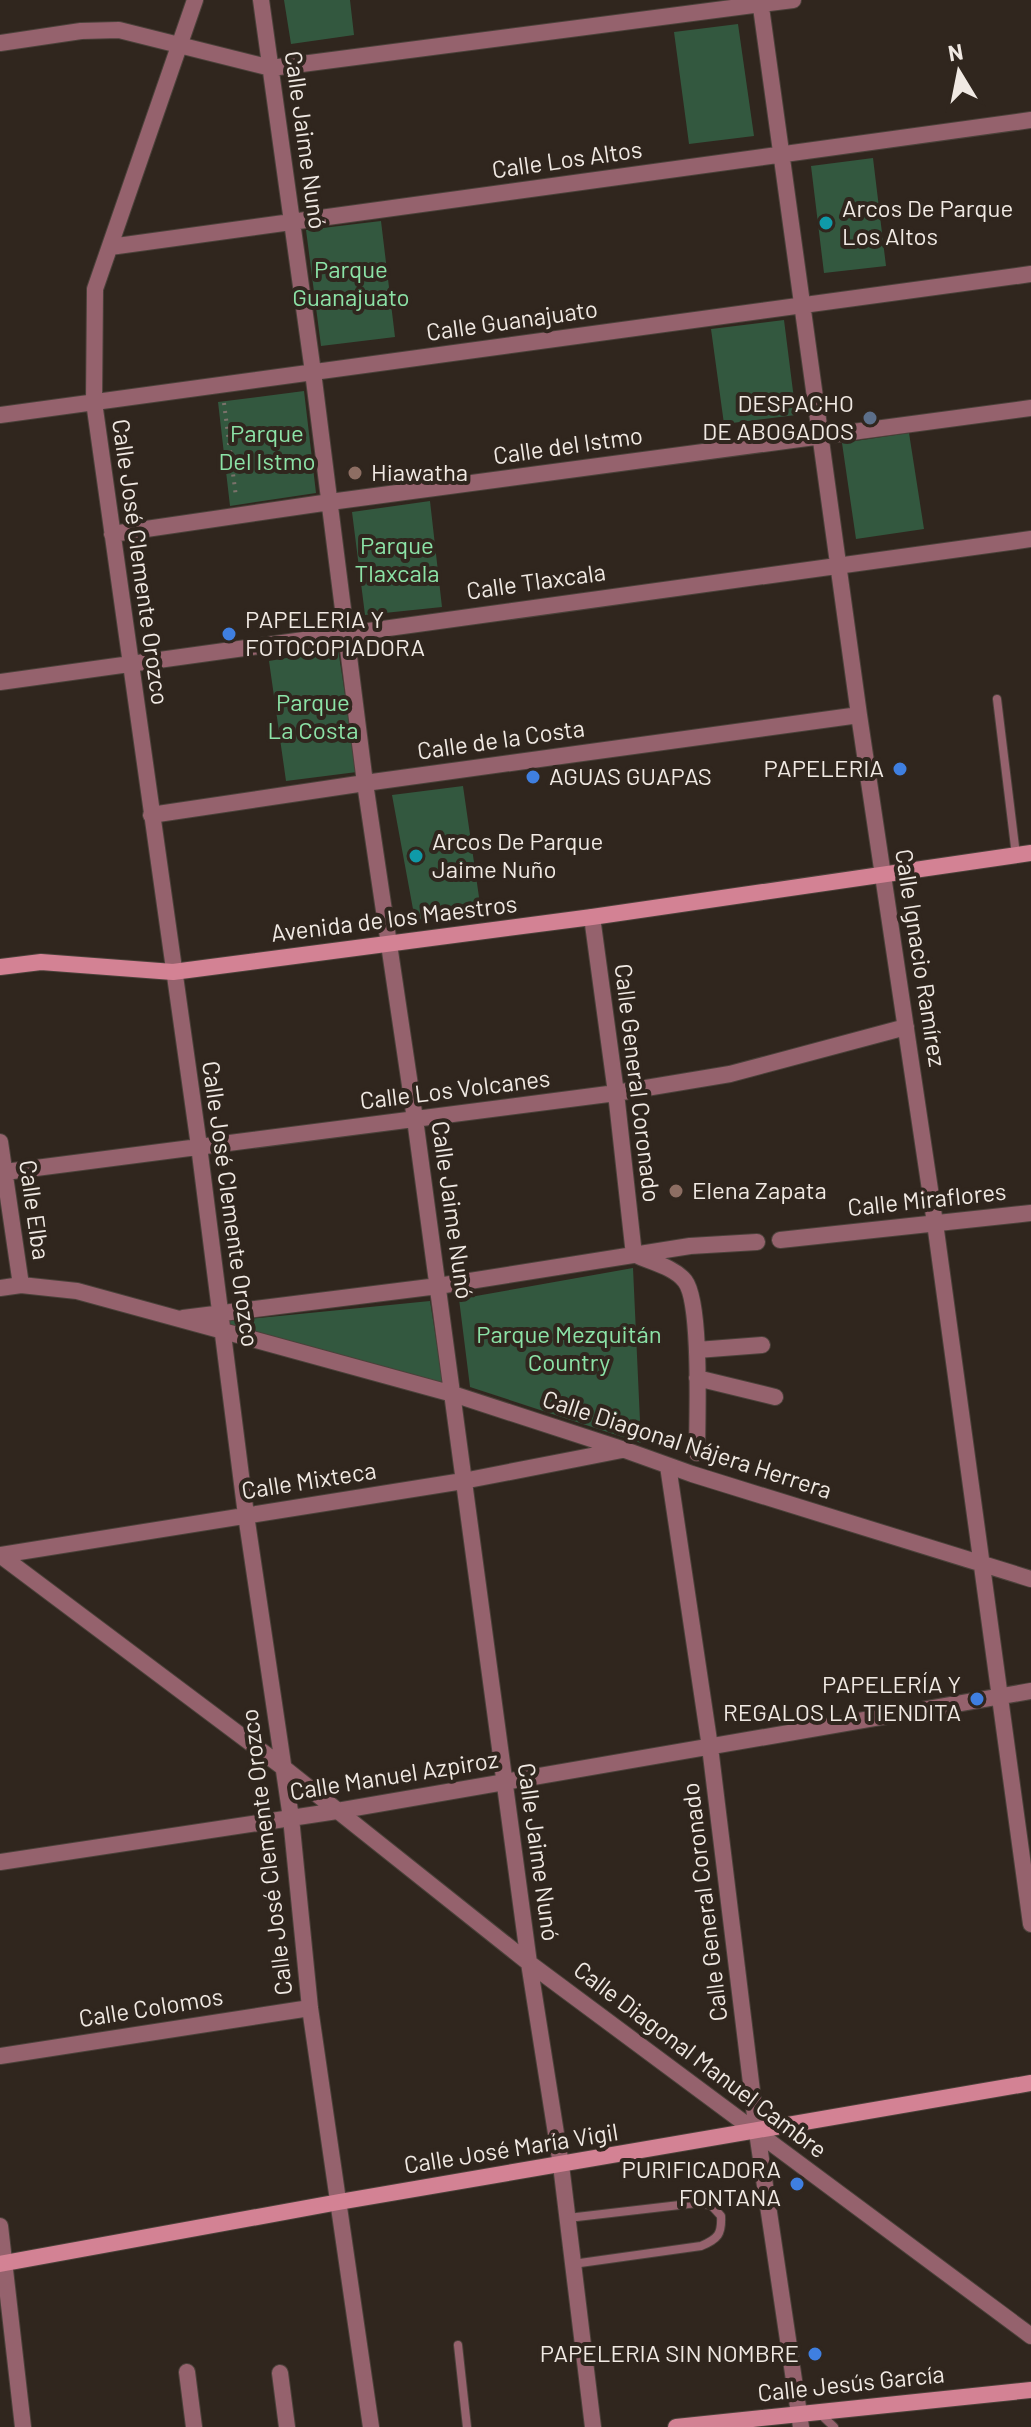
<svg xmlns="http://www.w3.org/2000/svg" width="1031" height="2427" viewBox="0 0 1031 2427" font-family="Barlow,sans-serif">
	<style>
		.green { fill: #33583f }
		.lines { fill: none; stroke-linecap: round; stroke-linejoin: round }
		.lane-casing { stroke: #4b413a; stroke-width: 10 }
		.street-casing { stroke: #4b413a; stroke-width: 18 }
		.secondary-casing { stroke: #4b413a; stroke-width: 18 }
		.path { stroke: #7b726b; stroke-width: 4; stroke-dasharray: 2 6; stroke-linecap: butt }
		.lane { stroke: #95626d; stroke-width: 8 }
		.street { stroke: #95626d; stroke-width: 16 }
		.secondary { stroke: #d38294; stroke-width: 16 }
		.culture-dot { fill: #0f9aa8; stroke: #30261e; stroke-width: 3 }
		.service-dot { fill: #5c6f8a; stroke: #30261e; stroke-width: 3 }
		.education-dot { fill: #8d6e63; stroke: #30261e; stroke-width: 3 }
		.shop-dot { fill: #3f7fe0; stroke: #30261e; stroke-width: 3 }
		.labels { text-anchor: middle; stroke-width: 8; stroke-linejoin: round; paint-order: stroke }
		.street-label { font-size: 24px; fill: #f0e9e3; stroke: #30261e }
		.poi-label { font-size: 24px; fill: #f0e9e3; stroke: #30261e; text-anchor: start }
		.park-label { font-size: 24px; fill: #8ce3a7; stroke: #30261e }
	</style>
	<rect width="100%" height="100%" fill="#30261e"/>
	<path class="green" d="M284 0H350L354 35 291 44Z
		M738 24 754 136 689 144 674 32Z
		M873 158 886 266 824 273 811 166Z
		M381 221 395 337 321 346 306 230Z
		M784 320 796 415 724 424 711 329Z
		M304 391 316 493 230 506 218 402Z
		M909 433 924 529 856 539 842 443Z
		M430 501 442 607 365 615 352 512Z
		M338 649 357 772 286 781 269 661Z
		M463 786 481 911 415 920 392 795Z
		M633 1268 641 1443 470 1387 459 1299Z
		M430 1301 443 1383 230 1330 228 1321Z"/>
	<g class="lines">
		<g class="lane-casing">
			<path id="lane" d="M997 699 1016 855
				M568 2218 697 2203 711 2205 721 2216C722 2234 718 2239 701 2246L573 2264
				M458 2345 467 2427
				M818 2412 834 2427"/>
		</g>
		<g class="street-casing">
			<path id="street" d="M195 0 95 289 94 402 199 1146 246 1515 291 1818 310 2008 371 2427
				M261 0 313 372 365 783 415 1119 529 1963 561 2165 593 2427
				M760 0 859 715 935 1223 1031 1924
				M0 43 81 31 119 30 271 68 793 0
				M110 247 1031 120
				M0 415 1031 274
				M112 534 330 502 1031 408
				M0 682 1031 539
				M151 815 365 783 859 715
				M592 917 616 1093 634 1255
				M0 1142 21 1285
				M5 1172 616 1093 730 1074 906 1027
				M780 1240 1031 1213
				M636 1255C651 1262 674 1267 685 1281 702 1303 697 1421 697 1453
				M0 1288 21 1285 77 1291 453 1394 625 1450 692 1474 1031 1579
				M183 1318 438 1286 690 1246 757 1242
				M697 1350 762 1345
				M697 1378 775 1397
				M668 1466 710 1747 757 2132 801 2427
				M0 1555 284 1768 529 1963 1031 2336
				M0 1555 463 1481 622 1450
				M0 1862 337 1811 1031 1691
				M0 2056 310 2008
				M0 2226 23 2427
				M187 2372 194 2427
				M280 2373 287 2427"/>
		</g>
		<g class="secondary-casing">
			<path id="secondary" d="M0 967 41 962 173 972 592 917 1031 853
				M0 2264 339 2202 1031 2083
				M676 2427 1031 2390"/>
		</g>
		<path class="path" d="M224 403 236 497"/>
		<use href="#lane" class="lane"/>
		<use href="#street" class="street"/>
		<use href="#secondary" class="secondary"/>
	</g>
	<g class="culture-dot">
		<circle cx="826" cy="223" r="8"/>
		<circle cx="416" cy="856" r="8"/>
	</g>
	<circle class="service-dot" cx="870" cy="418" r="8"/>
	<g class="education-dot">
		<circle cx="355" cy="473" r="8"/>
		<circle cx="676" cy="1191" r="8"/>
	</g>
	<g class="shop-dot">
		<circle cx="229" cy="634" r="8"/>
		<circle cx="900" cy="769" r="8"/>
		<circle cx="533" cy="777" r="8"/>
		<circle cx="977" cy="1699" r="8"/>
		<circle cx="797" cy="2184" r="8"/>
		<circle cx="815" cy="2354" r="8"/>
	</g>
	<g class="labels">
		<g class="street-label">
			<text transform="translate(305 140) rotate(82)" y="8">Calle Jaime Nunó</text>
			<text transform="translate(567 160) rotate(-8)" y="8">Calle Los Altos</text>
			<text transform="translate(512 321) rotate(-8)" y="8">Calle Guanajuato</text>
			<text transform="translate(568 446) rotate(-8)" y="8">Calle del Istmo</text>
			<text transform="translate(140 562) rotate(82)" y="8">Calle José Clemente Orozco</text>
			<text transform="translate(536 582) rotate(-8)" y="8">Calle Tlaxcala</text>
			<text transform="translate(501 740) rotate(-8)" y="8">Calle de la Costa</text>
			<text transform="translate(394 919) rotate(-7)" y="8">Avenida de los Maestros</text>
			<text transform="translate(920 958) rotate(81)" y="8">Calle Ignacio Ramírez</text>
			<text transform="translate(637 1083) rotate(83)" y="8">Calle General Coronado</text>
			<text transform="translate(455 1090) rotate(-7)" y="8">Calle Los Volcanes</text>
			<text transform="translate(927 1200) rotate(-6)" y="8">Calle Miraflores</text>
			<text transform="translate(230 1204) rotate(82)" y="8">Calle José Clemente Orozco</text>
			<text transform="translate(34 1210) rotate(82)" y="8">Calle Elba</text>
			<text transform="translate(452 1210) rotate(82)" y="8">Calle Jaime Nunó</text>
			<text transform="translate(687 1445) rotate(18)" y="8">Calle Diagonal Nájera Herrera</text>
			<text transform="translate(309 1481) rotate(-9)" y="8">Calle Mixteca</text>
			<text transform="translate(394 1776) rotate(-9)" y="8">Calle Manuel Azpiroz</text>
			<text transform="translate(267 1852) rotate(-97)" y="8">Calle José Clemente Orozco</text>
			<text transform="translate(538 1852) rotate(82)" y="8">Calle Jaime Nunó</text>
			<text transform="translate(705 1902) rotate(-97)" y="8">Calle General Coronado</text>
			<text transform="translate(151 2008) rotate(-9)" y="8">Calle Colomos</text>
			<text transform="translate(700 2060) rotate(37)" y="8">Calle Diagonal Manuel Cambre</text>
			<text transform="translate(511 2149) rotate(-9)" y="8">Calle José María Vigil</text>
			<text transform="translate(851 2384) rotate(-6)" y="8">Calle Jesús García</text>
		</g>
		<g class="poi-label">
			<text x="842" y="217">Arcos De Parque<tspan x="842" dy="28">Los Altos</tspan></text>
			<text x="854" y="412" text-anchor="end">DESPACHO<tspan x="854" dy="28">DE ABOGADOS</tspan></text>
			<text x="371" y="481">Hiawatha</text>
			<text x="245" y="628">PAPELERIA Y<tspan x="245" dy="28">FOTOCOPIADORA</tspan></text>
			<text x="884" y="777" text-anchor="end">PAPELERIA</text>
			<text x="549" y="785">AGUAS GUAPAS</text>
			<text x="432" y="850">Arcos De Parque<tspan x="432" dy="28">Jaime Nuño</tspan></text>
			<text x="692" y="1199">Elena Zapata</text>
			<text x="961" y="1693" text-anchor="end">PAPELERÍA Y<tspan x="961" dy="28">REGALOS LA TIENDITA</tspan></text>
			<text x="781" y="2178" text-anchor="end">PURIFICADORA<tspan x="781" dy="28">FONTANA</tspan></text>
			<text x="799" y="2362" text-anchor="end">PAPELERIA SIN NOMBRE</text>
		</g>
		<g class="park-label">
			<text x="351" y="278">Parque<tspan x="351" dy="28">Guanajuato</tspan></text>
			<text x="267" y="442">Parque<tspan x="267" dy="28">Del Istmo</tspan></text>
			<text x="397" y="554">Parque<tspan x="397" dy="28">Tlaxcala</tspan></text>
			<text x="313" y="711">Parque<tspan x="313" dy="28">La Costa</tspan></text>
			<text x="569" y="1343">Parque Mezquitán<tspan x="569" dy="28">Country</tspan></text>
		</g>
	</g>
	<g transform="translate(959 72) rotate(350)" stroke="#30261e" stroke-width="6" paint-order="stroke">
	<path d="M0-6L14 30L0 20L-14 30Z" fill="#f0e9e3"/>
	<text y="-12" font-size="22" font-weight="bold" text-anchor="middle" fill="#f0e9e3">N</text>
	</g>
</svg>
